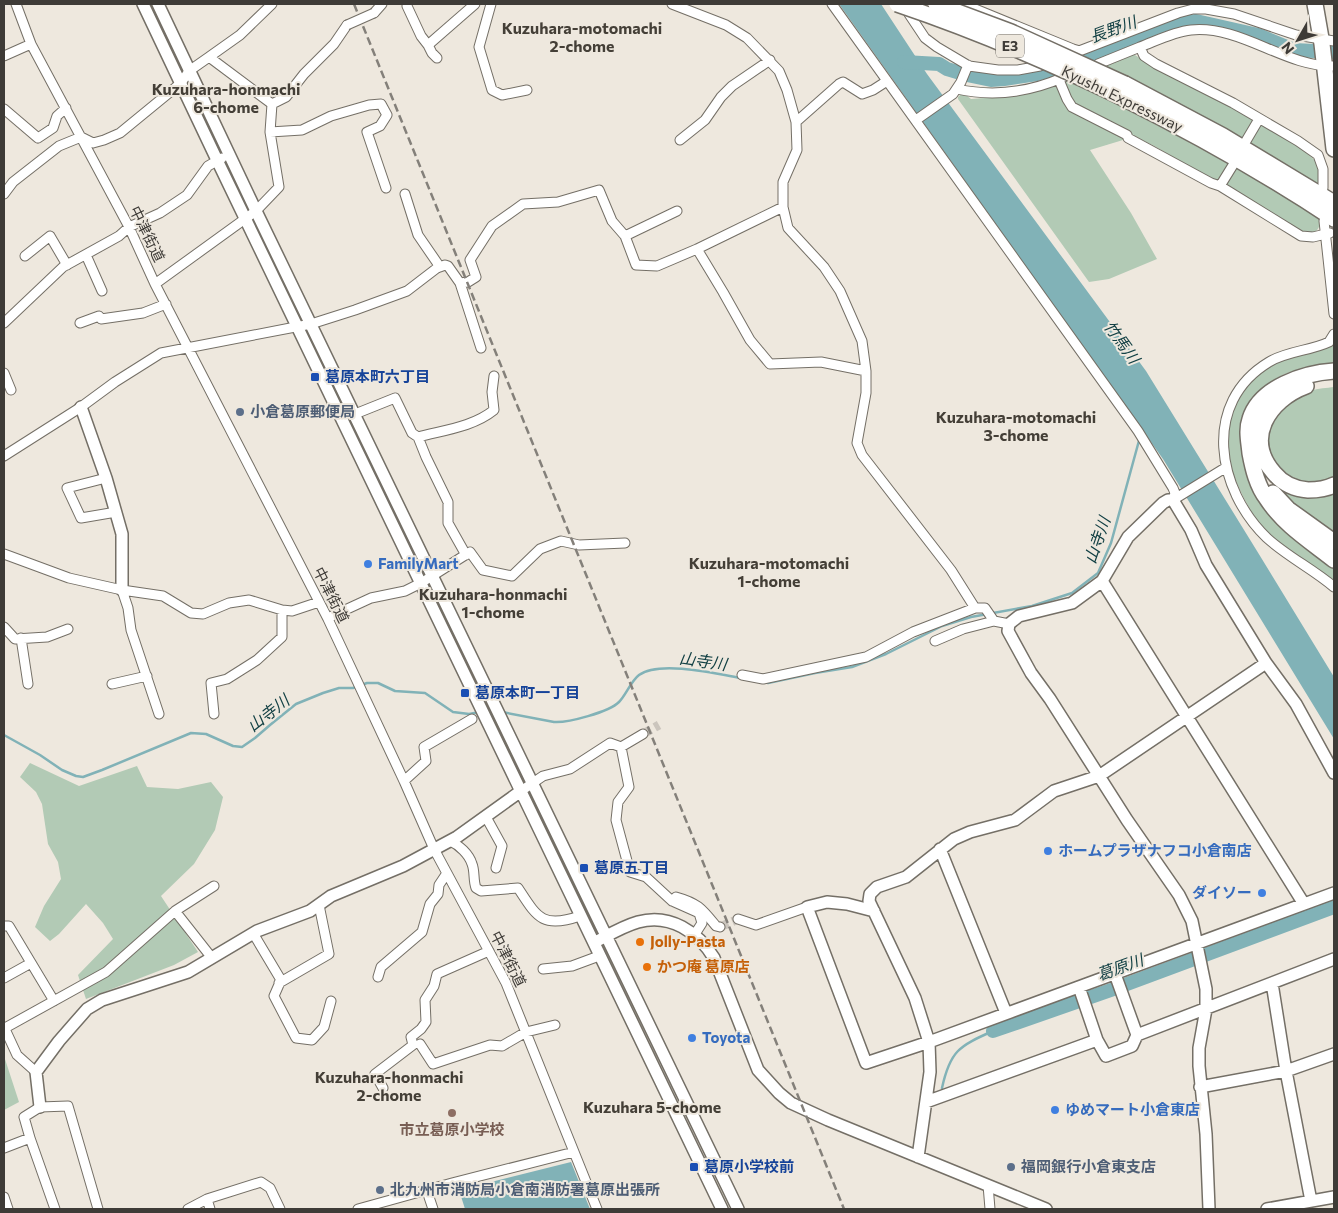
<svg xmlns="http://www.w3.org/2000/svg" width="1338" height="1213" viewBox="0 0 1338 1213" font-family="Commissioner,'Noto Sans JP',sans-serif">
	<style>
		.green { fill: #b2cab5 }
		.water { fill: #81b2b7 }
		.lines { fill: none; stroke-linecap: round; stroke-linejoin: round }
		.stream { stroke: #81b2b7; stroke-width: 2.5 }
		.river { stroke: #81b2b7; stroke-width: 14 }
		.street-tunnel { stroke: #cbc5bd; stroke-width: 9; stroke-dasharray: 9 4.5; stroke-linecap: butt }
		.street-casing { stroke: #746f66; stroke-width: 11 }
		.secondary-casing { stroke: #746f66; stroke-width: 14 }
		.highway-casing { stroke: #746f66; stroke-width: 18 }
		.street { stroke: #fff; stroke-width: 9 }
		.secondary { stroke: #fff; stroke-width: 11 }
		.highway { stroke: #fff; stroke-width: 15 }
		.rail { stroke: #84807a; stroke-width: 2.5; stroke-dasharray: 8 4; stroke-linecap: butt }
		.street-bridge-casing { stroke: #746f66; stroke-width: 11; stroke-linecap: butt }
		.highway-bridge-casing { stroke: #746f66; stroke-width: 18; stroke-linecap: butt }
		.street-bridge { stroke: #fff; stroke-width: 9 }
		.highway-bridge { stroke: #fff; stroke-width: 15 }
		.transit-dot { fill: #1a4fb4; stroke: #eee8de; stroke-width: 2 }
		.service-dot { fill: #5c6f8a; stroke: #eee8de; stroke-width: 2 }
		.shop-dot { fill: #3f7fe0; stroke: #eee8de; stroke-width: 2 }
		.food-dot { fill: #e8710a; stroke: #eee8de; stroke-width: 2 }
		.education-dot { fill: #8d6e63; stroke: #eee8de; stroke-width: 2 }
		.labels { text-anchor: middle; stroke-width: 4; stroke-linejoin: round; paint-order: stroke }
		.shield { fill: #eee8de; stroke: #736f69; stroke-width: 1 }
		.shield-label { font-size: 14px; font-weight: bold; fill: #3e3b37 }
		.street-label { font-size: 15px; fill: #3e3b37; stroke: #eee8de }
		.transit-label { font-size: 15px; font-weight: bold; fill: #164399; stroke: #eee8de; text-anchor: start }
		.service-label { font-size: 15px; font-weight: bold; fill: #4e5e75; stroke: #eee8de; text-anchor: start }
		.shop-label { font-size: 15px; font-weight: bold; fill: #366cbe; stroke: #eee8de; text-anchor: start }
		.food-label { font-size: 15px; font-weight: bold; fill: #c56008; stroke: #eee8de; text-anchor: start }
		.education-label { font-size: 15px; font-weight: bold; fill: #785e54; stroke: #eee8de }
		.neighbourhood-label { font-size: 16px; font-weight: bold; fill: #443f37; stroke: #eee8de }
		.water-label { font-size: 16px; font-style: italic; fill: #124044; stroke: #eee8de }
	</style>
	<rect width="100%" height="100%" fill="#eee8de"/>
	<path class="green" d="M1134 53 1135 55 1146 62 1251 117 1259 127 1262 125 1266 126 1300 147 1318 163 1319 186C1248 141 1175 101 1099 65Z
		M1067 79C1154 121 1238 168 1321 217 1321 228 1316 234 1305 236L1226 185V183L1219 180H1212L1156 147 1074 105 1067 94 1064 80Z
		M1055 83 1065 102 1125 137 1123 140 1090 150 1131 213 1157 259 1109 279 1089 282 958 99V97L961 94 966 95 971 99C1003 97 1025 92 1055 83Z
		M1334 342V366C1318 367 1300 367 1285 374 1264 383 1244 406 1241 429 1239 446 1243 462 1249 478L1334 566V583C1311 566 1285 551 1265 530 1254 518 1246 503 1239 488 1233 474 1228 460 1227 444 1226 438 1228 432 1229 426 1234 400 1248 379 1270 365 1288 353 1321 354 1334 342Z
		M1334 387V478C1288 500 1245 446 1281 408 1285 403 1292 401 1297 398 1302 395 1306 392 1311 391 1318 388 1327 388 1334 387Z
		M1260 465 1266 473 1334 492V536C1304 515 1278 498 1260 465Z
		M30 763 79 786 137 766 147 787 178 789 211 782 223 797 215 830 194 864 161 896 198 952 174 965 86 999 78 975 113 939 103 923 86 904 59 934 50 941 35 927 44 906 61 879 58 862 48 844 42 804 36 792 20 777Z
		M4 1056 19 1102 4 1110Z"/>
	<path class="water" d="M839 4H881L927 74 1146 371 1257 551 1334 677V739L1163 459Z
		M571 1162 590 1209H465L459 1190Z"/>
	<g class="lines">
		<path class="stream" d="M763 682 768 683 815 673 852 667 886 654 942 626 971 617 1032 606 1072 593 1098 573 1111 543 1140 437
			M502 712 554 722C568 723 609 712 619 702 626 695 631 681 639 675 659 660 718 674 740 678
			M4 735 40 755 62 770 76 776 83 777 102 770 191 733 206 734 233 746 242 747 255 738 270 725 296 704 323 693 339 688H353L367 683H378L395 691 425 693 453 712 469 714 480 712
			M942 1088C950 1051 959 1046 993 1031"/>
		<path class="river" d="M904 62 939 64 947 69 967 75 991 80 1004 79 1037 74 1059 68 1139 37 1183 23 1196 21 1258 35 1294 50 1334 52
			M993 1031 1111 990 1334 907"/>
		<path class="street-tunnel" d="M643 734 659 725
			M720 927 738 919"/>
		<g class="street-casing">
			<path id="street" d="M16 4 31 44 129 227 155 284 328 619 404 781 434 849 506 983 597 1209
				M491 4 479 47 492 90 502 95 527 90
				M672 4 726 25 747 38 779 71 787 90 796 122 797 150 783 182V207L788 228 824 267 840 291 862 341 866 371V393L857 443 862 455 951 570 975 608
				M832 4 1138 431 1173 488 1175 493 1173 500
				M963 4 1073 49 1080 51
				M407 6 421 36 428 45 475 4
				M374 13 382 4
				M909 14 925 38 937 47 969 66 998 70H1018L1040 66
				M428 45 432 53 437 58
				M1140 47C1156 41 1173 32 1191 30 1242 25 1284 67 1334 66
				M1074 53 1178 13 1193 9H1206L1234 14 1296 35 1334 41
				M4 56 31 44
				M209 57 240 35 272 4
				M1098 64 1140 47 1144 56 1156 64 1233 103 1298 141 1318 155 1323 169V188
				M1059 80 1067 99 1072 107 1127 135 1128 138 1211 183 1220 186 1301 236 1313 237 1330 233
				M957 89C993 97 1030 92 1064 77
				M4 109 38 138 53 128 57 116 66 108
				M916 120 953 94 961 82 968 65
				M796 122 839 84 843 82 862 94 873 90 887 81
				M270 132 302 130 331 116 369 105 381 104 387 115 380 126 367 132 386 188
				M680 140 705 120 721 97 732 86 770 60
				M1246 141 1259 119
				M1220 186 1233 165
				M4 194 13 182 59 146 81 137 93 143 104 140 120 133 181 83 189 71 209 57 272 104
				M405 194 418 235 440 267
				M1324 221 1334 314
				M625 236 677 211
				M697 249 723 292 750 340 770 364 821 362 866 371
				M86 255 102 291
				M25 256 50 236 67 265
				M460 283 481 348
				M155 284 256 211 279 187 270 132 272 104 286 97 304 74 334 44 347 25
				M4 323 63 267 119 236 129 227 160 213 187 195 208 166 222 158
				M80 323 99 316 101 319 143 313 166 304
				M1334 334 1329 342C1310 351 1287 351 1269 362 1201 403 1217 490 1267 538 1288 557 1313 569 1334 587
				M4 373 11 390
				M355 414 395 398 412 433 418 437 426 457 448 502V523L466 555
				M418 437C444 430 473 427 494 410L492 392 494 376
				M4 456 81 407 115 382 161 353 311 324 355 310 407 291 437 268 445 265 448 266 460 283 468 282 476 277 470 260 492 226 523 204 558 202 599 190 612 221 625 236 636 265 657 266 697 249 783 207
				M106 478 67 488 81 518 116 512
				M1173 500 1225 468
				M4 554 69 578 122 590 163 596 191 613 203 614 229 603 249 600 282 610 292 611 319 602
				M122 590 128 608 131 630 159 714
				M328 619 332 616 371 598 405 591 421 583 470 552 483 570 512 576 540 549 561 541 579 545 625 543
				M4 627 15 639 47 637 68 629
				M21 638 28 684
				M935 641 963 629 994 621
				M742 675 763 679 866 657 913 632 975 608H985L994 621 1009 624
				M112 684 147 676
				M214 714 211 683 227 679 257 660 282 637V610
				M621 747 629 787 618 802 616 820 630 872 646 877 672 901 699 913 702 923 695 934
				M404 781 426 761 424 747 472 719
				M521 791 543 776 570 769 610 743 621 747 643 734
				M486 817 502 846 496 868
				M450 841C459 845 469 854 472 864 475 871 473 880 476 888L481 891 518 888C537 917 542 929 580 916
				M672 901 676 897C698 903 702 909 716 926L720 927
				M175 911 212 958
				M738 919 756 925 807 907
				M4 926H9L54 1001
				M253 933 281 980 274 996 296 1038 312 1040 324 1027 331 1001
				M543 969 572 966 599 956
				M378 977 381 967 422 932 430 904 438 894 439 885 447 873
				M4 978 31 963
				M279 983 329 954 319 905
				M4 1027 17 1055 36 1072
				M5 1028 106 972 175 911 214 886
				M420 1044 433 1064 490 1045 502 1046 526 1032 555 1025
				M383 1088 375 1074 413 1045 411 1037 421 1029 426 1022 425 1000 434 986 437 974 489 951
				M30 1138 55 1209
				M4 1148 30 1138 24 1117 40 1107 68 1106 98 1209
				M988 1185 990 1209
				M427 1191 433 1209
				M4 1197 8 1209
				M207 1199 210 1209
				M188 1209 207 1199 261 1182 270 1188 280 1209
				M358 1209 452 1183 574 1152"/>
		</g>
		<g class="secondary-casing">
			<path id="secondary" d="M143 4 217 160 722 1209
				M158 4 256 211 738 1209
				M81 407 106 478 122 534V590
				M1102 581 1304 904
				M940 849 1006 1013
				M874 911 847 904 827 902 807 907 866 1063 929 1042 1334 893
				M599 940C612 933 624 926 638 922 670 913 698 932 714 958L758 1070 779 1093 791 1103 828 1120 1046 1209
				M1272 983 1286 1071 1311 1201
				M1079 987 1097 1040 1106 1056 1132 1046 1137 1035 1115 974
				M1137 1035 1334 959
				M1200 1087 1286 1071 1334 1054
				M926 1102 1097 1040
				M40 1107 36 1072 59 1041 87 1009 102 1000 188 972 257 931 310 911 331 896 403 866 457 837 521 791
				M918 1157 930 1072 929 1042 915 998 869 901 870 894 877 887 906 877 954 839 970 832 1015 820 1054 791 1099 776 1266 663
				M1209 1209 1206 1134 1199 1066V1048L1206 1009V989L1192 921 1179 895 1127 820 1050 699 1031 673 1008 631 1009 624 1019 616 1072 603 1102 581 1128 537 1163 503 1168 500H1173L1191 530 1206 565 1266 663 1296 704 1334 773
				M1267 1209 1334 1197"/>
		</g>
		<g class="highway-casing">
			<path id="highway" d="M1315 4 1322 44 1334 149
				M1125 84 1223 136 1334 203
				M1119 96C1193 133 1265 173 1334 219
				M1334 371C1304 373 1260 387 1250 419 1246 430 1249 442 1250 453 1253 469 1257 486 1267 499 1284 525 1310 541 1334 560
				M1306 386C1268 400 1244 439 1274 473 1283 484 1294 489 1308 490 1317 490 1326 489 1334 485
				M1273 493 1288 509 1334 542"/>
		</g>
		<use href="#street" class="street"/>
		<use href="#secondary" class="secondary"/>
		<use href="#highway" class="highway"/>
		<path class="rail" d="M354 4 844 1209"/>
		<g class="street-bridge-casing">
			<path id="street-bridge" d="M347 25 374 13"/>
		</g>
		<g class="highway-bridge-casing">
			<path id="highway-bridge" d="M897 4C974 30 1047 61 1119 96
				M936 4 1011 32 1125 84"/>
		</g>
		<use href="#street-bridge" class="street-bridge"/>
		<use href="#highway-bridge" class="highway-bridge"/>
	</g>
	<g class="transit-dot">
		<rect x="310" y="372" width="10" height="10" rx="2.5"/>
		<rect x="460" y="688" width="10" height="10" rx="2.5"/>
		<rect x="579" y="863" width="10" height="10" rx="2.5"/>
		<rect x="689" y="1162" width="10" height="10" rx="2.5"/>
	</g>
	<g class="service-dot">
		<circle cx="240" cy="412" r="5"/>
		<circle cx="1011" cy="1167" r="5"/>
		<circle cx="380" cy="1190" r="5"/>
	</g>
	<g class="shop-dot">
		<circle cx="368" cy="564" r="5"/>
		<circle cx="1048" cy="851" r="5"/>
		<circle cx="1262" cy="893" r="5"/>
		<circle cx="692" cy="1038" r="5"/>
		<circle cx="1055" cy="1110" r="5"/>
	</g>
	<g class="food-dot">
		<circle cx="640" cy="942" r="5"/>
		<circle cx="647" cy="967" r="5"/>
	</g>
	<circle class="education-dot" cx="452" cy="1113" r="5"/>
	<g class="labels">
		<rect class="shield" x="996" y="34.5" width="28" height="23" rx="4"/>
		<g class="shield-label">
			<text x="1010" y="51">E3</text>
		</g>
		<g class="street-label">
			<text transform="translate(1122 99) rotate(26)" y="5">Kyushu Expressway</text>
			<text transform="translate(147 234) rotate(64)" y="5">中津街道</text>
			<text transform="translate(331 595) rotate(63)" y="5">中津街道</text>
			<text transform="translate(508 959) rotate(63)" y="5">中津街道</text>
		</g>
		<g class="transit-label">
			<text x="325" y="382">葛原本町六丁目</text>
			<text x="475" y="698">葛原本町一丁目</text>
			<text x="594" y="873">葛原五丁目</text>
			<text x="704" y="1172">葛原小学校前</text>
		</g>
		<g class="service-label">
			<text x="250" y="417">小倉葛原郵便局</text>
			<text x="1021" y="1172">福岡銀行小倉東支店</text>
			<text x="390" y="1195">北九州市消防局小倉南消防署葛原出張所</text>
		</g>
		<g class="shop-label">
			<text x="378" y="569">FamilyMart</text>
			<text x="1058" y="856">ホームプラザナフコ小倉南店</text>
			<text x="1252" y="898" text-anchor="end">ダイソー</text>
			<text x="702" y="1043">Toyota</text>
			<text x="1065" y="1115">ゆめマート小倉東店</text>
		</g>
		<g class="food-label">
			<text x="650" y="947">Jolly-Pasta</text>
			<text x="657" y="972">かつ庵 葛原店</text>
		</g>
		<g class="education-label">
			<text x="452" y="1135">市立葛原小学校</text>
		</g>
		<g class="neighbourhood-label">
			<text x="582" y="34">Kuzuhara-motomachi<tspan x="582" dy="18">2-chome</tspan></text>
			<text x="226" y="95">Kuzuhara-honmachi<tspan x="226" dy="18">6-chome</tspan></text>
			<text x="1016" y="423">Kuzuhara-motomachi<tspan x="1016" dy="18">3-chome</tspan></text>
			<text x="769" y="569">Kuzuhara-motomachi<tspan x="769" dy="18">1-chome</tspan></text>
			<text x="493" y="600">Kuzuhara-honmachi<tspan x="493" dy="18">1-chome</tspan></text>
			<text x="389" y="1083">Kuzuhara-honmachi<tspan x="389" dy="18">2-chome</tspan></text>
			<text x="652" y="1113">Kuzuhara 5-chome</text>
		</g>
		<g class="water-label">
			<text transform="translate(1113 29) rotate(-20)" y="6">長野川</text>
			<text transform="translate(1122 342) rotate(54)" y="6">竹馬川</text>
			<text transform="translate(1097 540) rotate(-71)" y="6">山寺川</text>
			<text transform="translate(703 661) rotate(8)" y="6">山寺川</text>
			<text transform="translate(268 713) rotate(-38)" y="6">山寺川</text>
			<text transform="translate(1120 967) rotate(-20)" y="6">葛原川</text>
		</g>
	</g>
	<rect width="1338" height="1213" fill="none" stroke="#3e3b37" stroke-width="10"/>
	<g transform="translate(1298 40) rotate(231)" stroke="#eee8de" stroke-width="4" paint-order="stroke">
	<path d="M0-4L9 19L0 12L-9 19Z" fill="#3e3b37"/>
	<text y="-8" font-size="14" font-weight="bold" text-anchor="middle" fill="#3e3b37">N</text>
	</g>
</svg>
